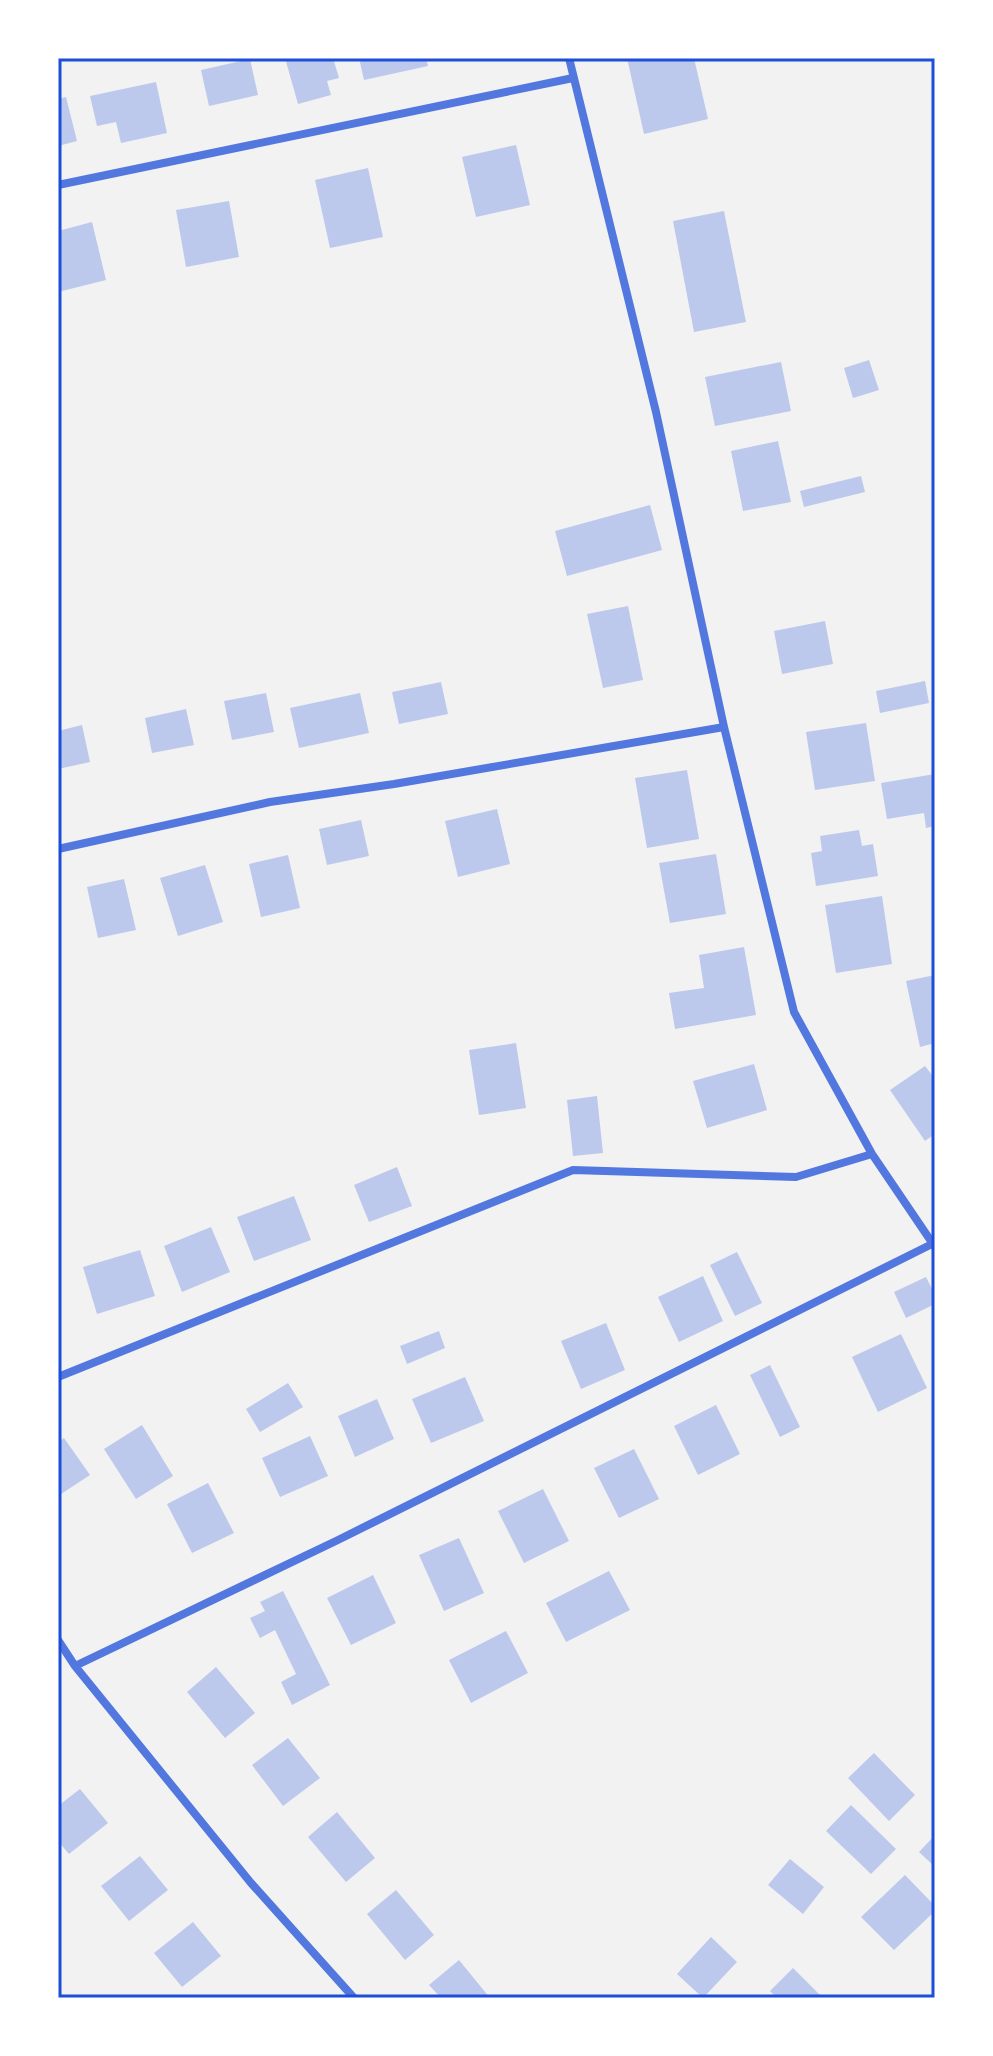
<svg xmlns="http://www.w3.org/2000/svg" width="993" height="2056" viewBox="0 0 993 2056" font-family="'Fira Sans',sans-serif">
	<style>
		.building { fill: #bdc9ec }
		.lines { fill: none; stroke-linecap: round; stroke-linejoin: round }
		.minor { stroke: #5277de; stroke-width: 8 }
		.neatline { fill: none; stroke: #1d4ed8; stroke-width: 3 }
	</style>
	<rect width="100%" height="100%" fill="#f2f2f2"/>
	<path class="building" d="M285 58H333L339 78 327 81 331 95 298 104Z
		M359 58H426L428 66 364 80Z
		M627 58H694L708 119 644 134Z
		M250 59 258 95 209 106 201 70Z
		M156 82 167 133 121 143 116 122 97 126 90 96Z
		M66 97 77 141 58 146V99Z
		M516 145 530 205 476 217 462 157Z
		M368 168 383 237 330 248 315 180Z
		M229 201 239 257 186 267 176 210Z
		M724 211 746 322 694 332 673 221Z
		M92 222 106 280 58 292V231Z
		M869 360 879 390 853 398 844 368Z
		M781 362 791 411 715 426 705 377Z
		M778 441 791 502 743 511 731 451Z
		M861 476 865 492 804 507 800 491Z
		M650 505 662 550 567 576 555 531Z
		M628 606 643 680 603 688 587 614Z
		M825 621 833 664 782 674 774 631Z
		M925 681 929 703 880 713 876 691Z
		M441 682 448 714 399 724 392 692Z
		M266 693 274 732 232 740 224 701Z
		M360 693 369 733 299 748 290 708Z
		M186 709 194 745 152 753 145 718Z
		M866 723 875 781 815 790 806 732Z
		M82 725 90 762 58 769V731Z
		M687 770 699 839 647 848 635 778Z
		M935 774V826L926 828 924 813 887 819 881 783Z
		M497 809 510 864 458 877 445 821Z
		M361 820 369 856 327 865 319 829Z
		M859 830 862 846 873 844 878 876 816 886 811 853 822 851 820 836Z
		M716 854 726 914 670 923 659 863Z
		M288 855 300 908 261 917 249 864Z
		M205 865 223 922 178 936 160 878Z
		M124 879 136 930 98 938 87 887Z
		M882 896 892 964 836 973 825 905Z
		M744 947 756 1015 675 1029 669 993 704 988 699 955Z
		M935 975V1043L920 1047 906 981Z
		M516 1043 526 1108 479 1115 469 1050Z
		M754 1064 767 1110 707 1128 693 1081Z
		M925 1066 935 1079V1134L925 1141 890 1090Z
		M597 1096 603 1153 573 1156 567 1100Z
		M397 1167 412 1206 369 1222 354 1185Z
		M294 1196 311 1240 254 1261 237 1217Z
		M211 1227 230 1272 182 1292 164 1246Z
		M140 1250 155 1296 97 1314 83 1267Z
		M737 1252 762 1303 735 1316 710 1265Z
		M703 1276 723 1321 679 1342 658 1297Z
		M926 1277 935 1295V1304L906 1318 894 1292Z
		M606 1323 625 1370 581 1389 561 1341Z
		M439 1331 445 1348 407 1364 400 1346Z
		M901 1334 927 1388 878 1412 852 1357Z
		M770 1365 800 1427 780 1437 750 1375Z
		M465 1377 484 1421 431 1443 412 1399Z
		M288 1383 303 1407 260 1432 246 1409Z
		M377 1399 394 1439 355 1457 338 1416Z
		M716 1405 740 1454 698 1475 674 1426Z
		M142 1425 173 1476 136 1499 104 1449Z
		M310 1436 328 1476 280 1497 262 1458Z
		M64 1438 90 1475 58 1496V1442Z
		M634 1449 659 1499 619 1518 594 1468Z
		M208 1483 234 1533 192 1553 167 1504Z
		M543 1489 569 1541 524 1563 498 1511Z
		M459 1538 484 1593 444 1611 419 1555Z
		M609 1571 630 1610 566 1642 546 1603Z
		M373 1575 396 1623 351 1645 327 1598Z
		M283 1591 330 1685 292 1705 281 1682 296 1674 275 1630 260 1638 250 1618 265 1611 260 1602Z
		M506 1631 528 1673 471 1703 449 1660Z
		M216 1667 255 1713 225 1738 187 1692Z
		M288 1738 320 1778 283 1806 252 1765Z
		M874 1753 915 1795 889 1821 848 1778Z
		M80 1789 108 1823 69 1854 58 1841V1806Z
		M851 1805 896 1849 871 1874 826 1831Z
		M337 1812 375 1858 346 1882 308 1837Z
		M935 1835V1867L919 1852Z
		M140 1856 168 1890 129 1921 101 1886Z
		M790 1859 824 1887 803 1914 768 1885Z
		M905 1875 935 1906V1911L894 1950 861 1917Z
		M396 1890 434 1935 405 1960 367 1914Z
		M193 1922 221 1956 182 1987 154 1953Z
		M711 1937 737 1962 703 1998 677 1974Z
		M459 1960 490 1998H441L429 1985Z
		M793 1968 823 1998H777L770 1991Z"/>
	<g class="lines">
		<path class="minor" d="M569 58 656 412 724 727 794 1012 872 1154 935 1247
			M58 185 573 78
			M58 849 270 802 394 784 724 727
			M58 1377 573 1170 796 1177 872 1154
			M58 1640 75 1666 251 1883 354 1998
			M75 1666 338 1540 932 1244"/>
	</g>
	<rect width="993" height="2056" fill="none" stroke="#ffffff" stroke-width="120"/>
	<rect x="60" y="60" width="873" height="1936" class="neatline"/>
</svg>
